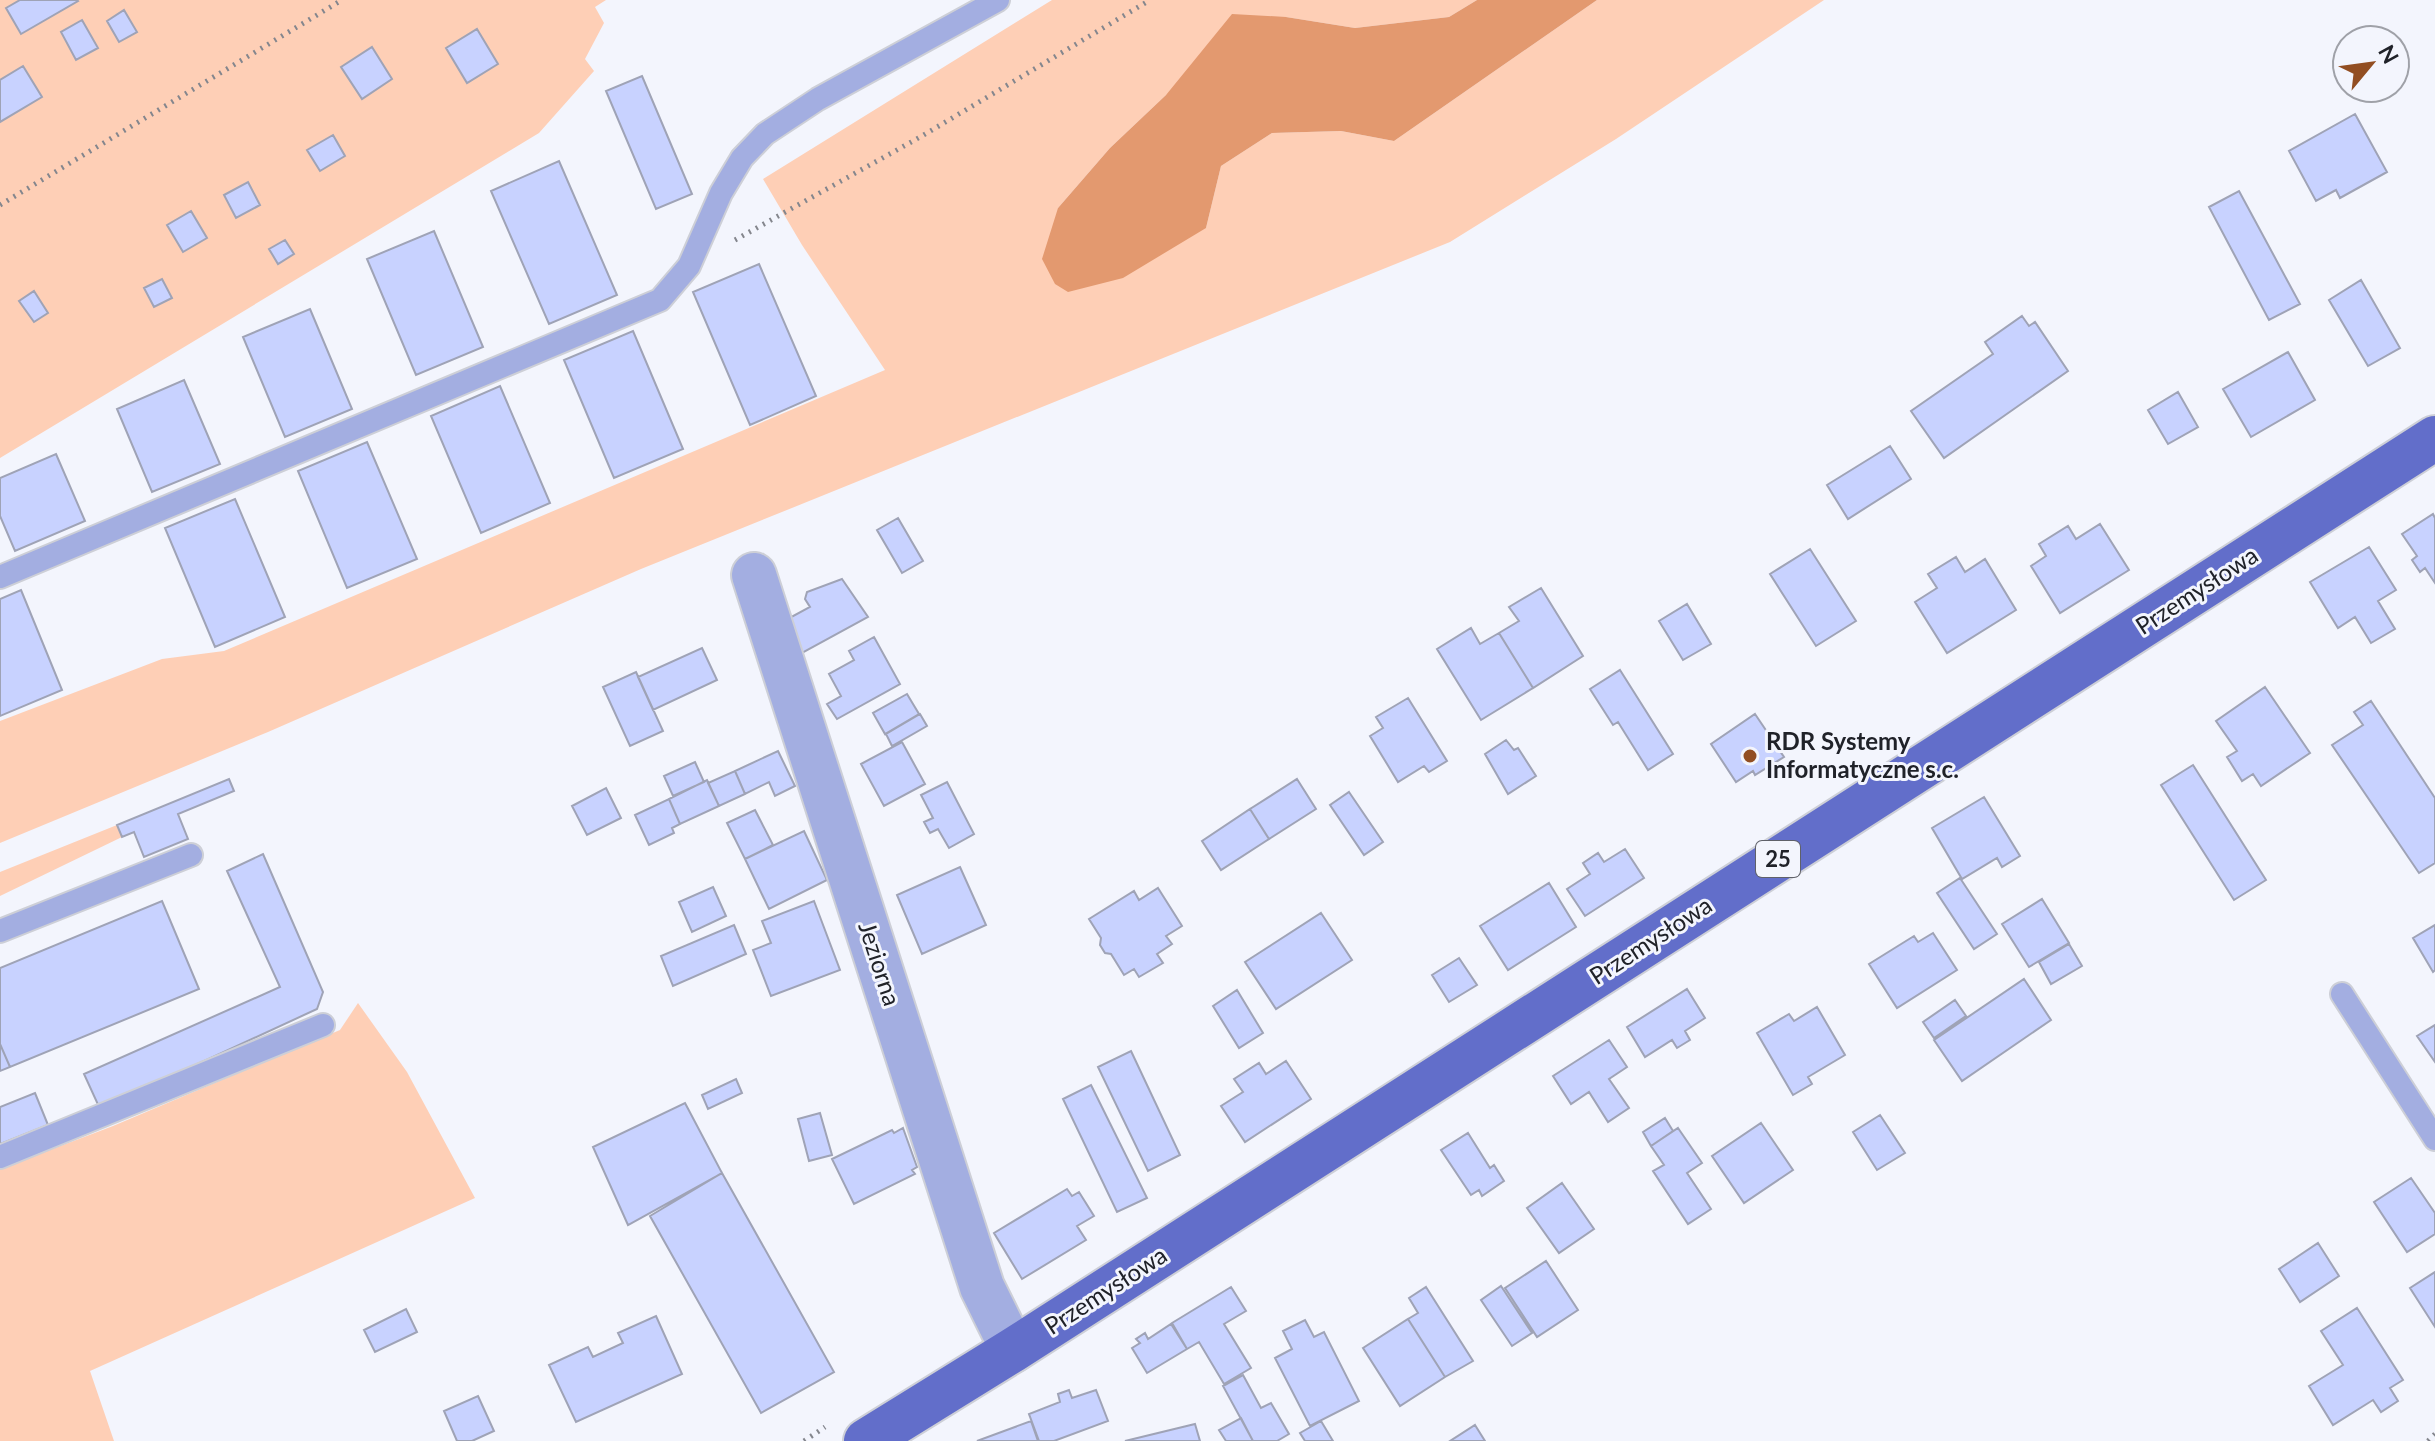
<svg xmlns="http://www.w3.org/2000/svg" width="2435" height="1441" viewBox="0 0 2435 1441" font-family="Lato,sans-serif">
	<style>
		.green { fill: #fecfb6 }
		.water { fill: #e3996f }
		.building { fill: #c8d2ff; stroke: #9fa3b6; stroke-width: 2 }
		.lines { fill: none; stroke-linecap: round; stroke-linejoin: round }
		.lane-casing { stroke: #cdcfd7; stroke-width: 26 }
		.street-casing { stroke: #cdcfd7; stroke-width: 48 }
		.primary-casing { stroke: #cdcfd7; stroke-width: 48 }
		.path { stroke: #84868d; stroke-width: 5; stroke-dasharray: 2 6; stroke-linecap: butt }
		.lane { stroke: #a3aee1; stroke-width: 22 }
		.street { stroke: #a3aee1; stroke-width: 44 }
		.primary { stroke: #626eca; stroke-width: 44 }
		.poi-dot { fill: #924e22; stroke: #f3f5fd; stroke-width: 3 }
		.labels { text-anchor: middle; stroke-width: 6; stroke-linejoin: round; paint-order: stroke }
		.shield { fill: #f3f5fd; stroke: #5f6169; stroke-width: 2 }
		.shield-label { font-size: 22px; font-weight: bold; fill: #202229 }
		.street-label { font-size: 24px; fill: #202229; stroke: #f3f5fd }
		.poi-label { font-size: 24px; font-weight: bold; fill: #202229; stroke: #f3f5fd; text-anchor: start }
	</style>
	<rect width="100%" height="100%" fill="#f3f5fd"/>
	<path class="green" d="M0 0H606L595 7 604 23 585 59 594 71 539 133 0 458Z
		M1052 0H1477L1449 17 1355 28 1286 17 1166 95 1110 148 1058 208 1206 228 1221 166 1272 133 1341 131 1394 141 1597 0H1824L1616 139 1450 242 641 569 268 732 0 843V721L162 659 224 651 885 370 802 245 763 179Z
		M117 825 122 837 0 896V872Z
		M358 1003 407 1072 475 1198 90 1371 114 1441H0V1169L113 1126 340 1030Z"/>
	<path class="water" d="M1477 0H1597L1394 141 1341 131 1272 133 1221 166 1206 228 1123 278 1068 292 1055 284 1042 259 1058 208 1110 148 1166 95 1232 14 1286 17 1355 28 1449 17Z"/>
	<path class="building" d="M20 0H77L78 1 21 34 6 8Z
		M124 10 137 32 119 42 107 21Z
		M82 20 98 48 76 60 61 32Z
		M477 29 498 64 467 83 446 48Z
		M372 47 392 79 362 99 341 67Z
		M23 66 42 97 0 122V80Z
		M642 76 692 194 656 209 606 91Z
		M2355 114 2387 172 2340 198 2336 190 2316 201 2289 151Z
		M333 135 345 156 320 171 307 150Z
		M559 161 617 295 549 324 491 191Z
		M248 182 260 205 236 218 224 195Z
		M2239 191 2300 304 2269 320 2209 207Z
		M191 211 207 238 183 252 167 225Z
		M434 231 483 347 416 375 367 259Z
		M285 240 294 254 278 264 269 249Z
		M759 264 816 396 750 425 693 292Z
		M162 279 172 298 154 307 144 288Z
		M2361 280 2400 348 2368 366 2329 300Z
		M34 291 48 313 34 322 19 301Z
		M310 309 352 409 285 437 243 337Z
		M2022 316 2029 326 2035 322 2068 371 1944 458 1911 411 1993 354 1985 342Z
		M633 331 683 449 614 478 564 360Z
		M2288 352 2315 400 2251 437 2223 389Z
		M184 380 220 464 152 492 117 409Z
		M500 386 550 503 481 533 431 416Z
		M2178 392 2198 427 2168 444 2148 410Z
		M367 442 417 559 347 588 298 471Z
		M1890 446 1911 479 1848 519 1827 485Z
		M56 454 85 521 15 551 0 516V478Z
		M235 499 285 617 215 647 165 528Z
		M2433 514 2435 518V583L2425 568 2420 572 2412 560 2417 556 2402 534Z
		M898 518 923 561 902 573 877 530Z
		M2100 524 2129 570 2060 613 2031 566 2046 556 2039 544 2068 526 2076 539Z
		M2369 547 2396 590 2378 601 2395 629 2371 643 2355 617 2338 628 2310 582Z
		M1810 549 1856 621 1816 646 1770 574Z
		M1956 557 1965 572 1985 559 2016 610 1947 653 1915 602 1937 588 1928 574Z
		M842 579 868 617 802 653 784 621 810 607 805 599 807 592Z
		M1541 588 1583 656 1533 688 1499 633 1519 621 1509 607Z
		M21 590 62 690 0 716V599Z
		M1687 604 1711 644 1683 660 1659 621Z
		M1471 628 1480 644 1499 633 1533 688 1481 720 1437 649Z
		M874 637 900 684 837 719 827 704 841 696 829 674 854 660 849 651Z
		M702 648 717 680 653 710 638 677Z
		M1620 670 1673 754 1648 770 1618 722 1613 725 1590 689Z
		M636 672 663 731 630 746 603 687Z
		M2265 687 2310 753 2261 786 2253 774 2242 781 2227 757 2237 751 2216 721Z
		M907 694 919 714 885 734 873 713Z
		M1408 698 1447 761 1429 772 1424 766 1398 782 1370 736 1383 728 1376 717Z
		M2371 701 2435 798V863L2419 873 2332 745 2363 725 2354 712Z
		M920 714 927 726 892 746 886 734Z
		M1755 714 1784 757 1755 775 1753 771 1736 782 1711 744Z
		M1506 740 1514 750 1518 748 1536 776 1508 794 1485 754Z
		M902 742 925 784 884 806 861 764Z
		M778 751 795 786 775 796 769 782 745 794 735 771Z
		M695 762 704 782 673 796 664 776Z
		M2193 765 2266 880 2234 900 2161 785Z
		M735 771 745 794 719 806 708 783Z
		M229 779 234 791 178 814 188 839 144 857 134 832 122 837 117 825Z
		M1297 779 1316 809 1269 839 1250 809Z
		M707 780 719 806 680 824 669 799Z
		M947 782 974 834 949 848 938 829 930 833 924 822 933 818 921 795Z
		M606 788 621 818 587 835 572 806Z
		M1349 792 1383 842 1364 855 1330 805Z
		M1984 797 2020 856 2002 867 1997 858 1962 879 1932 828Z
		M669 799 680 824 672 828 674 833 649 845 635 815Z
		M1250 809 1269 839 1221 870 1202 841Z
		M755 810 773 845 745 859 727 823Z
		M804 831 827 880 769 909 745 859Z
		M1625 849 1644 878 1585 916 1567 889 1590 874 1583 863 1598 853 1604 862Z
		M263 854 323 992 317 1009 100 1109 84 1074 280 987 227 871Z
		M960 867 986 925 922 954 897 895Z
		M1960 878 1997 934 1974 949 1937 893Z
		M1549 883 1576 927 1508 970 1480 926Z
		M713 887 726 916 692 932 679 902Z
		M1158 888 1182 926 1166 936 1172 944 1157 954 1163 963 1139 977 1134 969 1124 975 1111 954 1105 953 1100 945 1101 938 1089 919 1134 891 1139 900Z
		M2042 899 2069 943 2029 967 2002 924Z
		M162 901 199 989 10 1067 0 1044V968Z
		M814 901 840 970 771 996 753 950 771 943 762 921Z
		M1321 913 1352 960 1276 1009 1245 962Z
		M734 925 746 954 673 986 661 956Z
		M2435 925V970L2433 972 2413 938Z
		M1933 933 1957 970 1897 1008 1869 964 1914 936 1918 942Z
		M2069 944 2082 966 2051 984 2039 962Z
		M1459 958 1477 985 1449 1002 1432 975Z
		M2024 979 2051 1020 1962 1081 1934 1040Z
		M1687 989 1705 1018 1685 1031 1690 1040 1677 1048 1672 1040 1645 1057 1627 1027Z
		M1237 990 1263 1033 1239 1048 1213 1006Z
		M1955 1000 1966 1016 1934 1038 1923 1022Z
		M1817 1007 1845 1055 1808 1077 1812 1084 1793 1095 1757 1033 1789 1014 1794 1021Z
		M2435 1025V1062L2417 1036Z
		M1609 1040 1627 1067 1609 1079 1629 1108 1608 1122 1589 1092 1571 1104 1553 1076Z
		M0 1044 10 1067 0 1071Z
		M1131 1051 1180 1155 1148 1171 1098 1067Z
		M1286 1061 1311 1099 1245 1142 1221 1106 1243 1092 1234 1079 1259 1063 1266 1074Z
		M736 1079 742 1093 708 1109 702 1095Z
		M1091 1085 1147 1198 1117 1212 1063 1099Z
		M35 1093 48 1125 0 1144V1107Z
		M685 1103 722 1173 628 1225 593 1147Z
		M820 1113 832 1155 809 1161 798 1119Z
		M1880 1115 1905 1153 1877 1170 1853 1132Z
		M1665 1118 1673 1131 1651 1146 1643 1132Z
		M1761 1123 1793 1170 1744 1203 1712 1156Z
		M903 1128 917 1167 912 1170 915 1174 854 1204 832 1159 892 1130 894 1133Z
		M1678 1128 1702 1163 1687 1173 1711 1209 1688 1224 1653 1171 1664 1165 1651 1146Z
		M1468 1133 1490 1168 1494 1165 1504 1181 1482 1196 1479 1190 1471 1195 1441 1150Z
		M722 1173 834 1372 761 1413 650 1216Z
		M2411 1178 2435 1213V1234L2407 1252 2374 1202Z
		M1562 1183 1594 1229 1559 1253 1527 1208Z
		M1067 1189 1072 1196 1079 1192 1094 1216 1077 1226 1086 1240 1022 1279 994 1233Z
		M2318 1243 2339 1276 2300 1302 2279 1269Z
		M1546 1261 1578 1310 1537 1337 1505 1288Z
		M2435 1272V1327L2410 1288Z
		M1501 1286 1532 1333 1512 1346 1481 1300Z
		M1231 1287 1246 1311 1224 1324 1251 1368 1224 1384 1199 1342 1187 1349 1172 1323Z
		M1426 1287 1473 1361 1445 1377 1408 1319 1418 1313 1409 1298Z
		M2357 1308 2403 1380 2390 1388 2398 1401 2381 1412 2373 1400 2333 1425 2309 1386 2343 1365 2321 1331Z
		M406 1309 417 1332 375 1352 364 1330Z
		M656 1316 682 1374 576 1422 549 1365 588 1347 593 1357 623 1343 618 1333Z
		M1408 1319 1445 1377 1400 1406 1363 1348Z
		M1305 1320 1314 1337 1324 1332 1359 1401 1310 1426 1275 1358 1292 1349 1283 1331Z
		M1171 1324 1187 1349 1147 1373 1132 1348 1140 1343 1136 1339 1145 1333 1148 1339Z
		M1243 1375 1261 1408 1271 1403 1289 1434 1277 1441H1253L1223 1386Z
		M1069 1390 1072 1398 1096 1390 1108 1421 1054 1441H1039L1029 1414 1060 1402 1058 1394Z
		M478 1396 494 1431 472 1441H457L444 1411Z
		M1241 1418 1253 1441H1226L1219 1430Z
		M1031 1421 1038 1441H977Z
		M1321 1421 1333 1441H1305L1300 1433Z
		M1195 1424 1200 1441H1125Z
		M1475 1425 1485 1441H1450Z"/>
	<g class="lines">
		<g class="lane-casing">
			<path id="lane" d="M0 577 660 300 689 266 721 193 742 158 765 134 818 99 998 0
				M0 931 191 855
				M2342 994 2435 1139
				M0 1157 323 1025"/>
		</g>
		<g class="street-casing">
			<path id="street" d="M754 575 982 1287 1013 1350"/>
		</g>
		<g class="primary-casing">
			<path id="primary" d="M866 1441 1013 1350 2435 438"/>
		</g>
		<path class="path" d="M0 205 342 0
			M735 240 922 136 1150 0
			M804 1441 825 1427
			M2428 1441 2435 1434"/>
		<use href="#lane" class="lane"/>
		<use href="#street" class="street"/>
		<use href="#primary" class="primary"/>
	</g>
	<circle class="poi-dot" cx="1750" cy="756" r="8"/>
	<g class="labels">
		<rect class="shield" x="1756" y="841" width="44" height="36" rx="6"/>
		<g class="shield-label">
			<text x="1778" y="867">25</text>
		</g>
		<g class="street-label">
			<text transform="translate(2197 591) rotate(-33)" y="8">Przemysłowa</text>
			<text transform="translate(1651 941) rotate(-33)" y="8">Przemysłowa</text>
			<text transform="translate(879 964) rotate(72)" y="8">Jeziorna</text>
			<text transform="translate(1106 1291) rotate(-33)" y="8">Przemysłowa</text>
		</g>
		<g class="poi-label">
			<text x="1766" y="750">RDR Systemy<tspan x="1766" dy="28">Informatyczne s.c.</tspan></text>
		</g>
	</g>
	<g transform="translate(2371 64) rotate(61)"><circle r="38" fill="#f3f5fd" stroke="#9fa1a8" stroke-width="2"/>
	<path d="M0-6L14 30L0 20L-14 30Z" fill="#924e22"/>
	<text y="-12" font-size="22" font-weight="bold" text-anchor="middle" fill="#202229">N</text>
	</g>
</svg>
